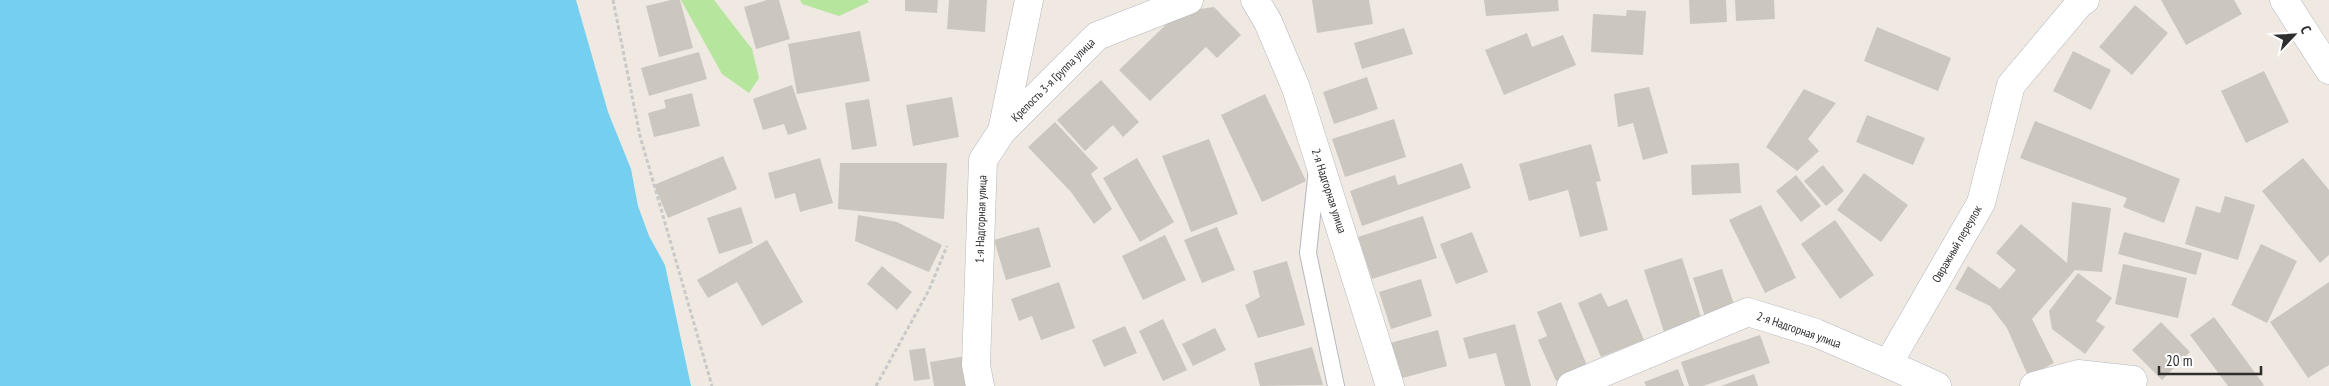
<svg xmlns="http://www.w3.org/2000/svg" width="2329" height="386" viewBox="0 0 2329 386" font-family="'PT Sans Narrow',sans-serif">
	<style>
		.green { fill: #b6e59e }
		.water { fill: #75cff0 }
		.building { fill: #cbc7bf }
		.lines { fill: none; stroke-linecap: round; stroke-linejoin: round }
		.service-casing { stroke: #b4b7c1; stroke-width: 18 }
		.minor-casing { stroke: #b4b7c1; stroke-width: 29 }
		.tertiary-casing { stroke: #b4b7c1; stroke-width: 29 }
		.path { stroke: #c9c9c9; stroke-width: 3; stroke-dasharray: 4 2.5; stroke-linecap: butt }
		.service { stroke: #fff; stroke-width: 16 }
		.minor { stroke: #fff; stroke-width: 28 }
		.tertiary { stroke: #fff; stroke-width: 28 }
		.labels { text-anchor: middle; stroke-width: 4; stroke-linejoin: round; paint-order: stroke }
		.street-label { font-size: 12px; fill: #2e2e2e; stroke: #fff }
	</style>
	<rect width="100%" height="100%" fill="#efe9e1"/>
	<path class="green" d="M681 0H714L752 49 759 78 749 93 722 74Z
		M800 0H867L869 2 839 16 802 4Z"/>
	<path class="water" d="M0 0H576L608 112 631 169 638 206 649 236 665 265 691 386H0Z"/>
	<path class="building" d="M671 0H680L693 48 659 57 646 6Z
		M767 0H779L790 39 756 49 744 7Z
		M905 0H938L937 13 905 11Z
		M949 0H987L985 32 947 29Z
		M1312 0H1369L1373 24 1317 33Z
		M1484 0H1558L1559 11 1486 16Z
		M1689 0H1726L1727 22 1690 24Z
		M1735 0H1774L1775 19 1736 21Z
		M2161 0H2234L2242 14 2186 45Z
		M2135 5 2168 33 2132 75 2099 47Z
		M1214 7 1241 35 1217 58 1206 47 1150 101 1119 70 1179 12Z
		M1627 10 1646 11 1643 55 1591 52 1593 14 1626 16Z
		M1877 27 1951 58 1938 91 1864 61Z
		M1404 28 1413 54 1362 69 1354 43Z
		M860 31 870 81 797 94 788 44Z
		M1527 33 1532 47 1563 35 1576 65 1504 95 1485 50Z
		M2073 51 2111 70 2091 110 2053 91Z
		M699 52 707 79 649 96 641 68Z
		M2264 71 2289 122 2246 143 2221 91Z
		M1367 77 1378 109 1334 124 1323 92Z
		M1101 80 1139 122 1123 137 1113 125 1085 151 1057 120Z
		M792 85 807 129 788 135 784 124 763 130 753 99Z
		M1649 87 1668 153 1643 160 1633 123 1618 127 1614 94Z
		M1804 89 1836 103 1808 139 1819 151 1797 171 1766 147Z
		M692 93 700 126 654 137 648 113 666 108 664 100Z
		M1265 94 1306 181 1262 202 1221 115Z
		M952 97 959 137 913 146 906 105Z
		M869 99 877 146 852 150 845 103Z
		M1867 115 1925 138 1913 165 1856 142Z
		M1394 119 1406 157 1345 177 1332 139Z
		M2035 121 2180 179 2164 223 2123 207 2127 198 2020 158Z
		M1055 122 1098 168 1091 174 1112 209 1094 224 1071 192 1028 147Z
		M1209 139 1238 214 1191 232 1162 156Z
		M1591 144 1601 181 1596 182 1608 230 1580 237 1568 190 1529 201 1519 164Z
		M723 156 737 189 668 218 654 185Z
		M820 158 833 203 800 212 795 193 775 199 768 173Z
		M1137 158 1174 222 1140 242 1103 178Z
		M2303 158 2329 190V255L2320 263 2262 191Z
		M840 163H947L944 219 838 209Z
		M1462 163 1471 188 1362 226 1350 191 1395 175 1398 185Z
		M1739 163 1741 193 1692 195 1691 165Z
		M1823 165 1844 191 1826 206 1804 181Z
		M1864 173 1908 205 1881 242 1837 210Z
		M1796 175 1821 206 1801 222 1776 191Z
		M2225 196 2255 205 2238 260 2185 244 2196 206 2220 213Z
		M2072 202 2111 208 2102 272 2075 270 2032 319 2054 363 2028 376 2007 328 1990 306 1955 289 1968 266 2000 289 2016 270 1996 253 2021 224 2067 263Z
		M1761 205 1796 278 1765 293 1729 220Z
		M741 207 753 243 719 254 707 218Z
		M858 215 897 222 942 245 929 272 855 241Z
		M1423 216 1437 258 1372 279 1358 237Z
		M1835 220 1874 275 1840 299 1801 244Z
		M1039 227 1051 267 1006 280 994 240Z
		M1217 227 1235 270 1202 283 1184 240Z
		M1472 232 1488 272 1456 284 1440 244Z
		M2124 232 2202 253 2196 275 2118 254Z
		M1165 235 1186 280 1143 300 1122 256Z
		M767 240 803 302 762 326 737 282 708 298 697 280Z
		M2261 244 2297 261 2267 323 2231 305Z
		M1682 258 1702 320 1664 332 1644 270Z
		M1287 261 1305 325 1258 338 1245 305 1260 297 1253 271Z
		M2123 264 2187 278 2178 318 2115 304Z
		M882 266 912 292 897 310 867 284Z
		M1722 269 1735 307 1705 317 1693 278Z
		M2078 273 2112 298 2096 321 2105 327 2085 354 2052 329 2049 311Z
		M1421 279 1432 316 1391 329 1379 292Z
		M1059 282 1075 328 1041 340 1032 316 1019 321 1011 299Z
		M2329 282V365L2308 378 2270 322Z
		M1601 293 1608 307 1627 299 1644 340 1601 357 1578 303Z
		M1561 302 1588 368 1556 381 1538 340 1547 336 1537 312Z
		M2214 317 2264 385 2262 386H2228L2190 335Z
		M1163 319 1187 370 1163 381 1139 331Z
		M2161 322 2190 352 2162 380 2132 350Z
		M1515 324 1531 386H1505L1496 353 1469 359 1463 338Z
		M1125 326 1137 353 1104 367 1092 340Z
		M1215 328 1226 350 1193 366 1182 344Z
		M1438 330 1447 366 1399 379 1390 343Z
		M1760 335 1770 363 1703 386H1689L1681 362Z
		M1312 347 1323 385 1260 386 1254 363Z
		M925 348 930 379 914 381 909 350Z
		M972 355 978 386H934L930 362Z
		M1678 369 1684 386H1646L1644 382Z
		M1754 374 1758 386H1721Z"/>
	<g class="lines">
		<g class="service-casing">
			<path id="service" d="M1317 169 1308 253 1336 386"/>
		</g>
		<g class="minor-casing">
			<path id="minor" d="M1255 0 1268 22 1296 88 1390 386
				M1002 131 1097 36 1189 0
				M980 386 976 365 983 160 1002 131 1029 0
				M1571 386 1748 312 1816 333 1888 364
				M1937 386 1888 364 1981 203 2011 85 2080 3 2085 0
				M2034 386 2078 374 2133 380"/>
		</g>
		<g class="tertiary-casing">
			<path id="tertiary" d="M2284 0 2329 70"/>
		</g>
		<path class="path" d="M613 0 640 136 712 386
			M876 386 929 290 947 246"/>
		<use href="#service" class="service"/>
		<use href="#minor" class="minor"/>
		<use href="#tertiary" class="tertiary"/>
	</g>
	<g class="labels">
		<g class="street-label">
			<text transform="translate(1053 80) rotate(-45)" y="4">Крепость 3-я Группа улица</text>
			<text transform="translate(1329 191) rotate(72)" y="4">2-я Надгорная улица</text>
			<text transform="translate(981 219) rotate(-88)" y="4">1-я Надгорная улица</text>
			<text transform="translate(1957 244) rotate(-60)" y="4">Овражный переулок</text>
			<text transform="translate(1799 330) rotate(19)" y="4">2-я Надгорная улица</text>
		</g>
	</g>
	<g transform="translate(2294 35) rotate(65)" stroke="#ffffff" stroke-width="4" paint-order="stroke">
	<path d="M0-4L9 19L0 12L-9 19Z" fill="#2e2e2e"/>
	<text y="-8" font-size="14" font-weight="bold" text-anchor="middle" fill="#2e2e2e">С</text>
	</g>
	<path d="M2159 366v8h102v-8" fill="none" stroke="#2e2e2e" stroke-width="2.5"/>
	<text x="2166" y="366" font-size="15" fill="#2e2e2e" stroke="#ffffff" stroke-width="4" paint-order="stroke">20 m</text>
</svg>
